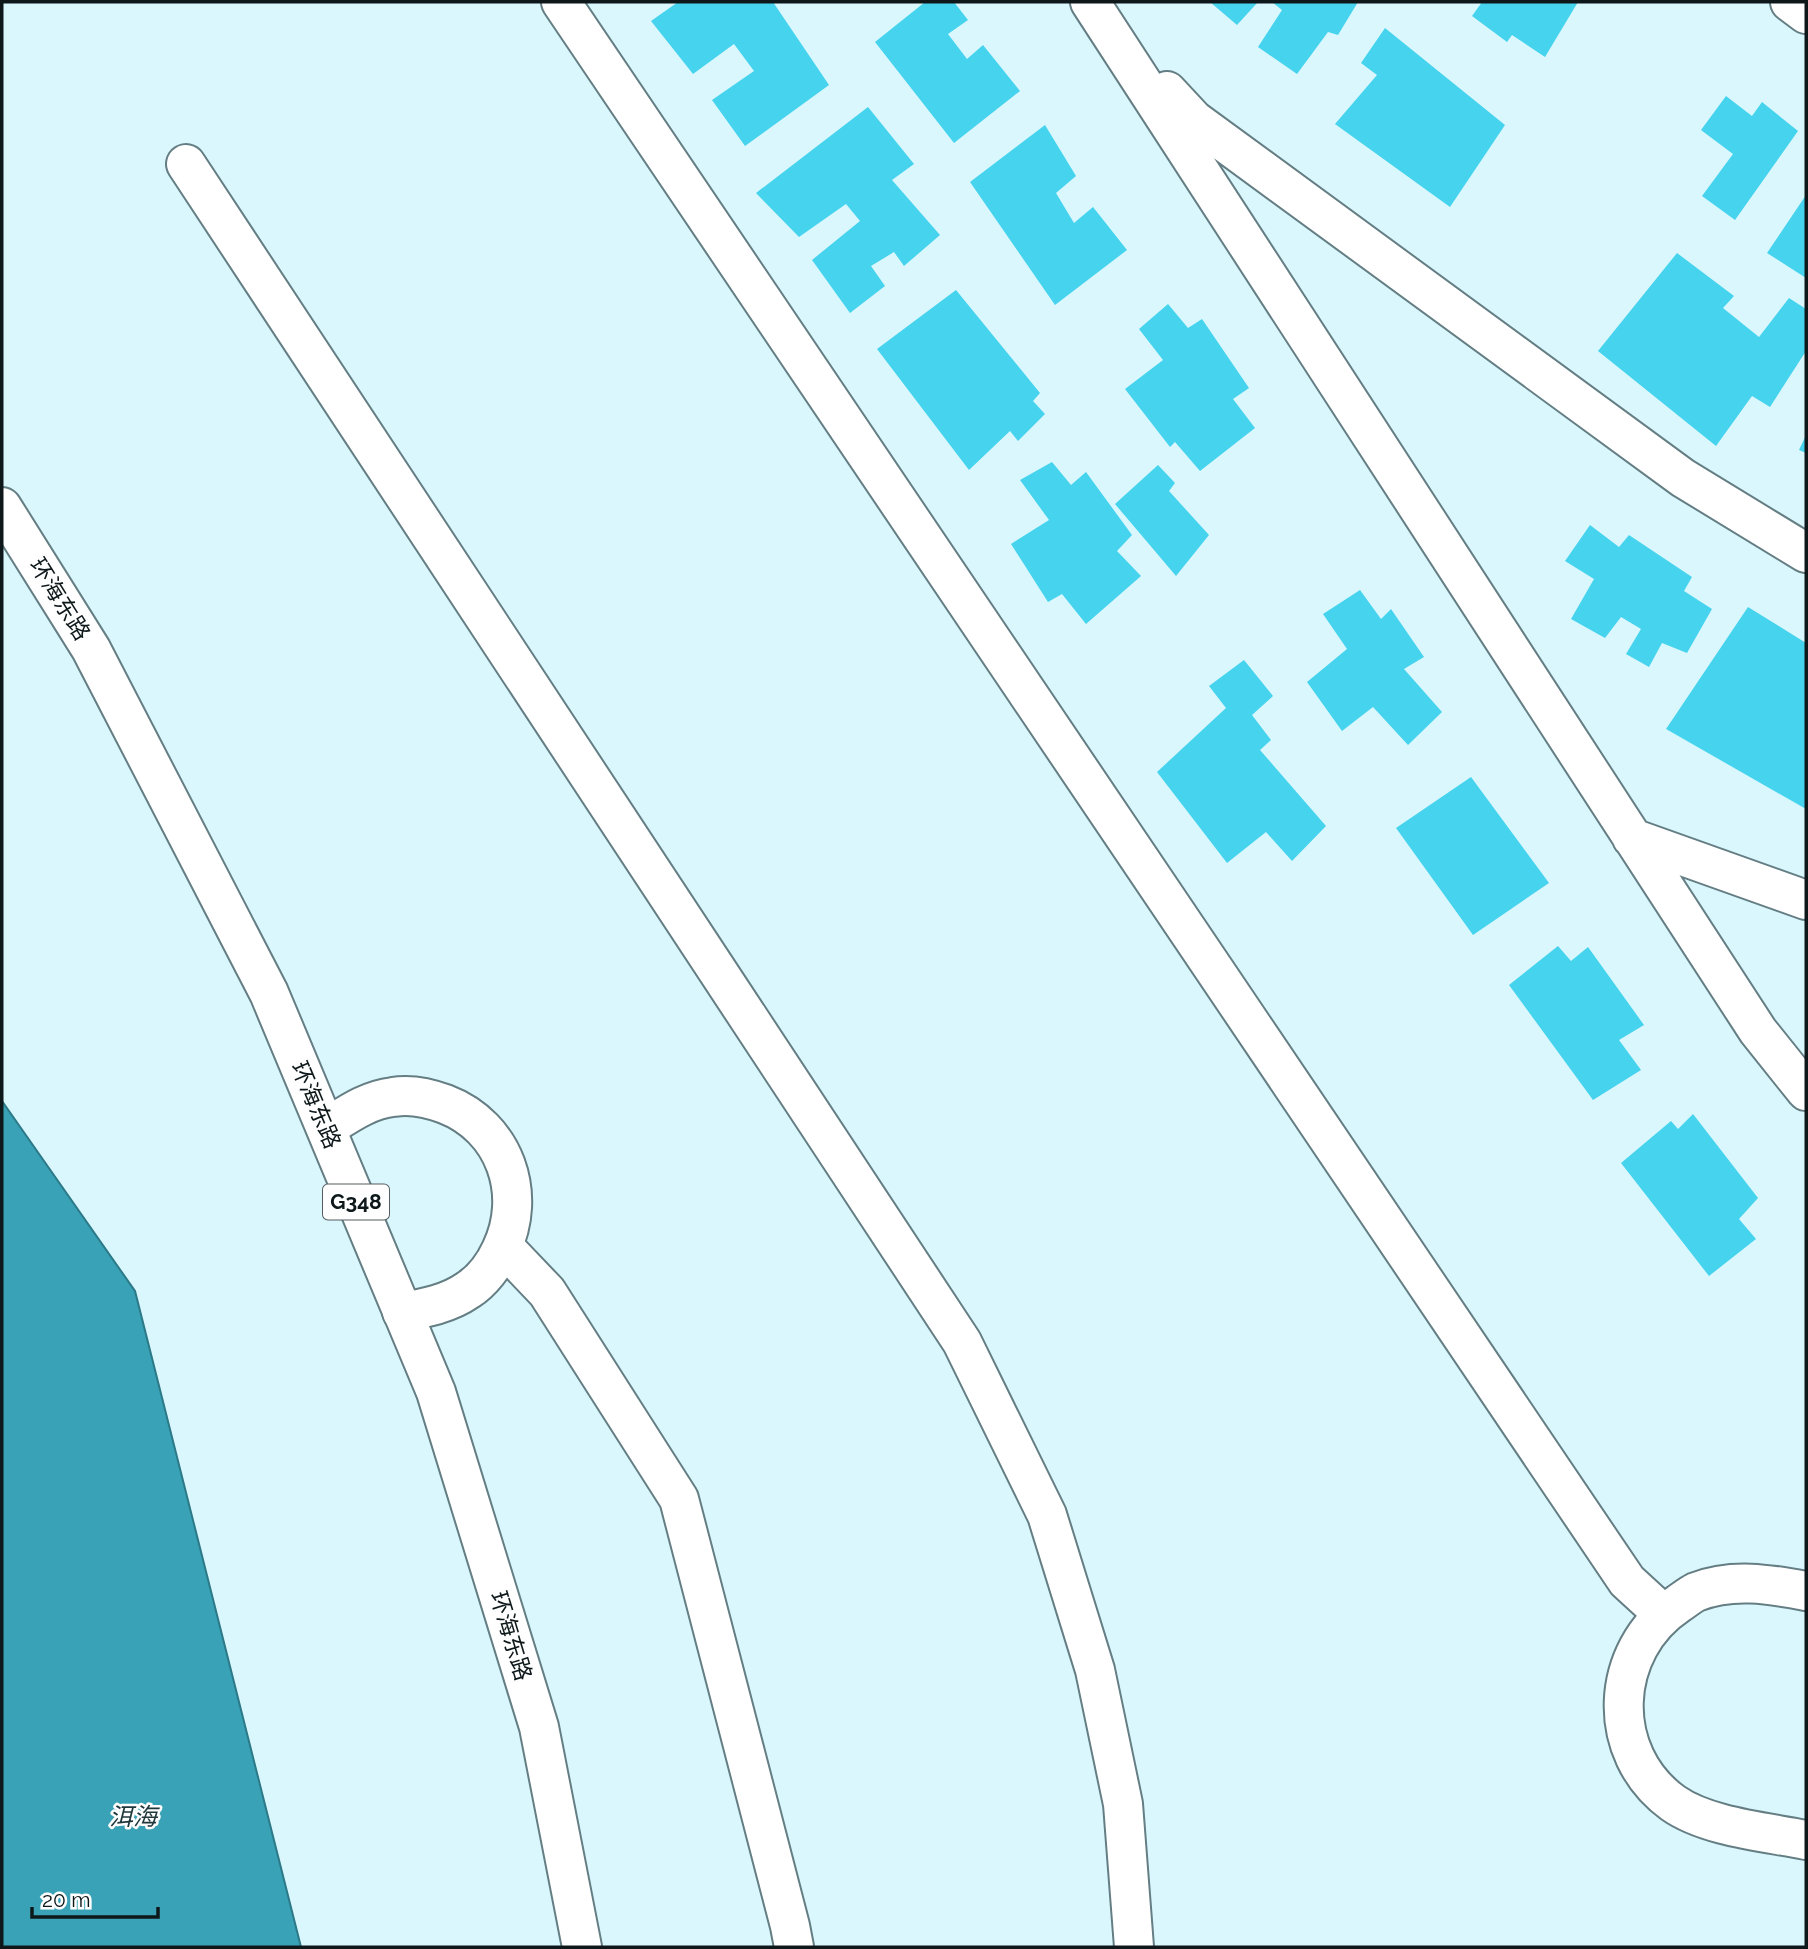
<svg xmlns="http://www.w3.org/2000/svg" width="1808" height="1949" viewBox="0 0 1808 1949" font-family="Raleway,'Noto Sans SC',sans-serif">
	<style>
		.water { fill: #39a2b6; stroke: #2c7988; stroke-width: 2 }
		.building { fill: #46d3ee }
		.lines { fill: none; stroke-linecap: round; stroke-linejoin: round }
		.minor-casing { stroke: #647e84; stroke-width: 42 }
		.trunk-casing { stroke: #647e84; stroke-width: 42 }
		.minor { stroke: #fff; stroke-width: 38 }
		.trunk { stroke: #fff; stroke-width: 38 }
		.labels { text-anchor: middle; stroke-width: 5; stroke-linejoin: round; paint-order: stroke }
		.shield { fill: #fefefe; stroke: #565d5f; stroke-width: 2 }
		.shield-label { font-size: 21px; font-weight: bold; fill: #0e181b }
		.street-label { font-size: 23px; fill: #0e181b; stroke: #fefefe }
		.water-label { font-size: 24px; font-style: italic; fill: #20373c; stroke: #fefefe }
	</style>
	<rect width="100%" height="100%" fill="#daf7fe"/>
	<path class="water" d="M2 1101 135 1291 301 1947H2Z"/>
	<path class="building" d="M678 2H773L829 85 745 146 712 100 754 71 734 44 693 74 651 21Z
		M925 2H954L968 20 948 34 967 59 983 45 1020 91 954 143 875 42Z
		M1210 2H1258L1237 25Z
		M1272 2H1358L1338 35 1328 32 1297 74 1258 47 1282 10Z
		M1482 2H1578L1545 57 1512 35 1507 42 1472 16Z
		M1385 28 1505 125 1450 207 1335 124 1377 75 1361 63Z
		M1726 96 1752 116 1762 102 1798 131 1735 220 1702 196 1733 154 1701 130Z
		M868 107 914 164 892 180 940 235 904 266 894 252 871 266 885 286 850 313 812 260 860 221 846 204 799 237 756 193Z
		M1045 125 1076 176 1056 193 1074 223 1093 207 1127 250 1055 305 970 182Z
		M1806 195V278L1767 253Z
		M1677 253 1734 296 1723 308 1759 337 1789 298 1806 309V351L1770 407 1752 396 1716 446 1598 351Z
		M956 290 1040 393 1033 401 1045 414 1018 441 1010 431 969 470 877 349Z
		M1168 304 1188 328 1202 319 1249 388 1233 399 1255 428 1200 471 1175 442 1170 447 1125 389 1163 360 1139 329Z
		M1806 435V453L1799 450Z
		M1052 462 1071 485 1086 472 1132 535 1117 551 1141 576 1086 624 1062 594 1048 602 1011 544 1049 520 1020 480Z
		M1158 465 1175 483 1169 491 1209 535 1176 576 1115 504Z
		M1590 525 1619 547 1629 535 1692 577 1684 591 1712 609 1687 653 1662 643 1649 667 1626 654 1641 629 1621 617 1605 638 1571 619 1594 579 1565 561Z
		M1360 590 1381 619 1391 609 1424 657 1404 669 1442 712 1408 745 1373 707 1342 731 1307 682 1347 649 1323 614Z
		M1748 607 1806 643V809L1666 729Z
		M1244 660 1273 696 1252 715 1271 740 1260 750 1326 826 1292 861 1266 832 1227 863 1157 772 1226 708 1209 686Z
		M1471 777 1549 883 1473 935 1396 828Z
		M1558 946 1571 961 1588 947 1644 1025 1619 1040 1641 1070 1593 1100 1509 985Z
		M1693 1114 1758 1198 1739 1219 1756 1239 1709 1276 1621 1163 1671 1121 1678 1129Z"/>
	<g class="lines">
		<g class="minor-casing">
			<path id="minor" d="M561 2 1627 1581 1663 1614
				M1090 2 1758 1031 1806 1091
				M1790 2 1806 14
				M1167 91 1194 120 1683 478 1806 553
				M186 164 962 1342 1047 1515 1095 1670 1123 1804 1134 1947
				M1632 838 1806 900
				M326 1128C347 1115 367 1100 393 1097 410 1094 429 1098 445 1104 505 1127 528 1194 501 1250 494 1265 482 1281 468 1290 448 1304 425 1308 402 1312
				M503 1246 547 1292 679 1499 790 1926 794 1947
				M1806 1591C1769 1584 1732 1578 1696 1592 1690 1595 1684 1600 1678 1604 1609 1650 1604 1753 1673 1803 1707 1827 1766 1832 1806 1840"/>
		</g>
		<g class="trunk-casing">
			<path id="trunk" d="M2 507 91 649 269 993 436 1392 539 1727 582 1947"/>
		</g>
		<use href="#minor" class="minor"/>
		<use href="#trunk" class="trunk"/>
	</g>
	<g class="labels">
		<rect class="shield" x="323" y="1184.5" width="66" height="35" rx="5"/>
		<g class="shield-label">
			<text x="356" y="1209">G348</text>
		</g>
		<g class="street-label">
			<text transform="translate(60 599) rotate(58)" y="8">环海东路</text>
			<text transform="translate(316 1105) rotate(67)" y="8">环海东路</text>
			<text transform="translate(511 1636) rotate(73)" y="8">环海东路</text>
		</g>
		<g class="water-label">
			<text x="133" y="1825">洱海</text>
		</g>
	</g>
	<rect width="1808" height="1949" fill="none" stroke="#0e181b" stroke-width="7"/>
	<path d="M32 1907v10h126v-10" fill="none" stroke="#0e181b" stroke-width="3.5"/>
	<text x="42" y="1907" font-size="21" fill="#0e181b" stroke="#fefefe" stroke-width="5" paint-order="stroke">20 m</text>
</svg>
